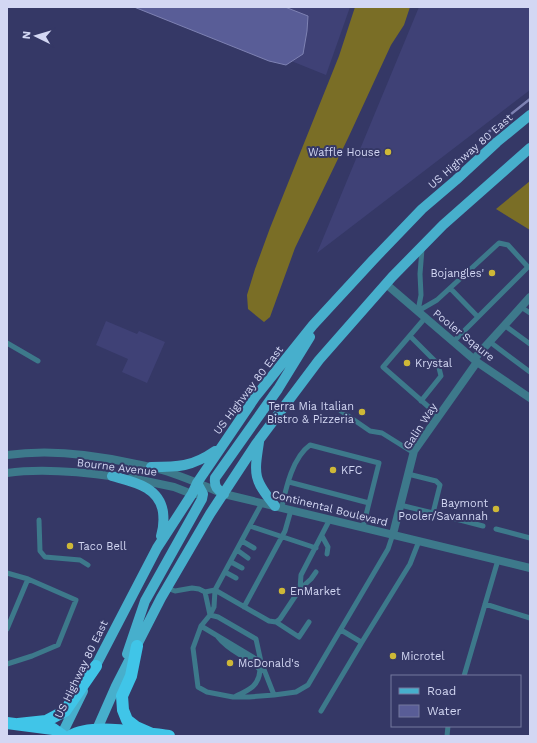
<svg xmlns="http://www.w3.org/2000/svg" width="537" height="743" viewBox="0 0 537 743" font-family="'Work Sans',sans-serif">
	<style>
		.built { fill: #3f4176 }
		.forest { fill: #7a6e26 }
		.water { fill: #595d97; stroke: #7e82b3 }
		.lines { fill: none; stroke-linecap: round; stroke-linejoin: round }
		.stream { stroke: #7e82b3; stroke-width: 2.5 }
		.service { stroke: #3d798b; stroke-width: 5 }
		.minor { stroke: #3d798b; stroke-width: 8 }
		.primary { stroke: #47afcc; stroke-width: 10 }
		.motorway { stroke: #40c5e8; stroke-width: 12 }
		.poi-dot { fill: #ceb837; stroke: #353866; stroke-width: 1.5 }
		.labels { text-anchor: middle; stroke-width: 4; stroke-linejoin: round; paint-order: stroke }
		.street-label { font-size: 11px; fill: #d3d7f3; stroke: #353866 }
		.poi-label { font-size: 11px; fill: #d3d7f3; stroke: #353866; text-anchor: start }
	</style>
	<rect width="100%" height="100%" fill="#353866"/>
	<path class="built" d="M157 7H350L326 75Z
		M419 7H530V90L317 253Z
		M106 321 137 334 139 331 165 342 147 383 122 372 128 359 96 345Z"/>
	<path class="forest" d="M355 7H410L404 25 391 45 349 136 295 248 270 317 264 322 248 309 247 295 255 269 270 228 339 56Z
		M530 181V230L496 209Z"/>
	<path class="water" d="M134 7H285L308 16 307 31 303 54 286 65 269 61Z"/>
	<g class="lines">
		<path class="stream" d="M481 138 530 99"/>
		<path class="service" d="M450 288 478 317
			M521 307 530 313
			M418 311 437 300 499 243 508 245 528 267 453 342
			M418 311 421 295 420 274 422 249
			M425 318 383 367 439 416
			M504 325 530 344
			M410 336 438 364 441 376 421 401
			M490 342 530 372
			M7 343 38 361
			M341 411 370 431 382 433 414 453
			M289 482 369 503
			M400 505 433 513 440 485 436 481 408 474
			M282 507C286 487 293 457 310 445L379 463 363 527
			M433 513 483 526
			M39 520 40 551 45 557 80 560 88 565
			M250 526 316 548
			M496 529 530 538
			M322 536 328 547 327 554
			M242 541 254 548
			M237 550 248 558
			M231 562 242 568
			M225 572 236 578
			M7 573 28 579 76 600 58 645 32 656 7 664
			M167 588 175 591 192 588 199 589 205 592 215 590 262 503
			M300 589 311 579 316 572
			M205 592 210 615 201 626 193 648 198 687 207 692 233 697H249L274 695 296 692 308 685 388 549 393 534
			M485 604 530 618
			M244 607 285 531 291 510
			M276 622 299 637 309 622
			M201 626 261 662 274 695
			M7 629 28 579
			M341 630 361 642
			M218 637C230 653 248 656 260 670 259 686 249 690 236 696
			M261 662 256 639 218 617 210 615 214 607 215 590 269 621 276 622 280 619 300 589 301 575 330 519
			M464 676 498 560
			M321 711 362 642 410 564 419 541
			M447 736 448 726"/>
		<path class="minor" d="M386 284 477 362 530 398
			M474 359 530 297
			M7 455C48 449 91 454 131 463 140 465 149 466 158 469 181 475 202 485 224 494L530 568
			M7 473C41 468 83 472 117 477
			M131 478 174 487 192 494H197
			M393 534 414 451 477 362"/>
		<path class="primary" d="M259 442C254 475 253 479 275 506
			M151 467C178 467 192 467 215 451
			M112 476C133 482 159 486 163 512 164 521 164 527 161 536
			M224 494C217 489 214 487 215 478L278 389 310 337
			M127 654 145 601 202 499 203 494 197 483
			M92 673 157 548 192 494 197 483 256 396 313 325 373 260 422 209 456 180 497 142 530 115
			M61 736 83 691
			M94 736 116 686 161 598 210 514 256 444 319 360 392 277 443 225 530 148"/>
		<path class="motorway" d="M137 646 131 676 122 696 123 710 127 720 136 727 152 734
			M7 723 53 729 63 736
			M18 724 46 721 65 711 96 666
			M71 736C90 723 145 733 169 736"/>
	</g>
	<g class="poi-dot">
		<circle cx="388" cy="152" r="4"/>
		<circle cx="492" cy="273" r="4"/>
		<circle cx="407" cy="363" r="4"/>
		<circle cx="362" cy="412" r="4"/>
		<circle cx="333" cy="470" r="4"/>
		<circle cx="496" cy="509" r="4"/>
		<circle cx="70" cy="546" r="4"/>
		<circle cx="282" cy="591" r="4"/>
		<circle cx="393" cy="656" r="4"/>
		<circle cx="230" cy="663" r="4"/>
	</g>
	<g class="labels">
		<g class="street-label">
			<text transform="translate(470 151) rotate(-41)" y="4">US Highway 80 East</text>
			<text transform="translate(464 335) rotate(39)" y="4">Pooler Sqaure</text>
			<text transform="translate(248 390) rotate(-53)" y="4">US Highway 80 East</text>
			<text transform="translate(420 426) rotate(-57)" y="4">Galin Way</text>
			<text transform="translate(117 467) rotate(7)" y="4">Bourne Avenue</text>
			<text transform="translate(330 508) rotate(14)" y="4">Continental Boulevard</text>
			<text transform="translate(81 669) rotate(-64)" y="4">US Highway 80 East</text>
		</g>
		<g class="poi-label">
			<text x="380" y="156" text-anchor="end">Waffle House</text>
			<text x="484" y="277" text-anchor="end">Bojangles'</text>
			<text x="415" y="367">Krystal</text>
			<text x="354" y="410" text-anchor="end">Terra Mia Italian<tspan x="354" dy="13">Bistro &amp; Pizzeria</tspan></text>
			<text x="341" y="474">KFC</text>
			<text x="488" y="507" text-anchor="end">Baymont<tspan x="488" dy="13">Pooler/Savannah</tspan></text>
			<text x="78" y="550">Taco Bell</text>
			<text x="290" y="595">EnMarket</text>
			<text x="401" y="660">Microtel</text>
			<text x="238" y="667">McDonald's</text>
		</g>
	</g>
	<rect width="537" height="743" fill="none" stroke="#d3d7f3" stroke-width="16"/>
	<rect x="391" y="675" width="130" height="52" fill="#353866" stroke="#74789e"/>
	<rect x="399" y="688" width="20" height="6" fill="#47afcc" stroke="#74789e"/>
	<text x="427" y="695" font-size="12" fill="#d3d7f3">Road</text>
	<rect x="399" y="705" width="20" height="12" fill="#595d97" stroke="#74789e"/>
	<text x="427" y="715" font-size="12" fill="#d3d7f3">Water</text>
	<g transform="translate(36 36) rotate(275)" stroke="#353866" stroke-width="3" paint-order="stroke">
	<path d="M0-3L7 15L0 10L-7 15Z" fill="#d3d7f3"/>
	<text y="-6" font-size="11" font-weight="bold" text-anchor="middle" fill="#d3d7f3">N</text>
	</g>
</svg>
